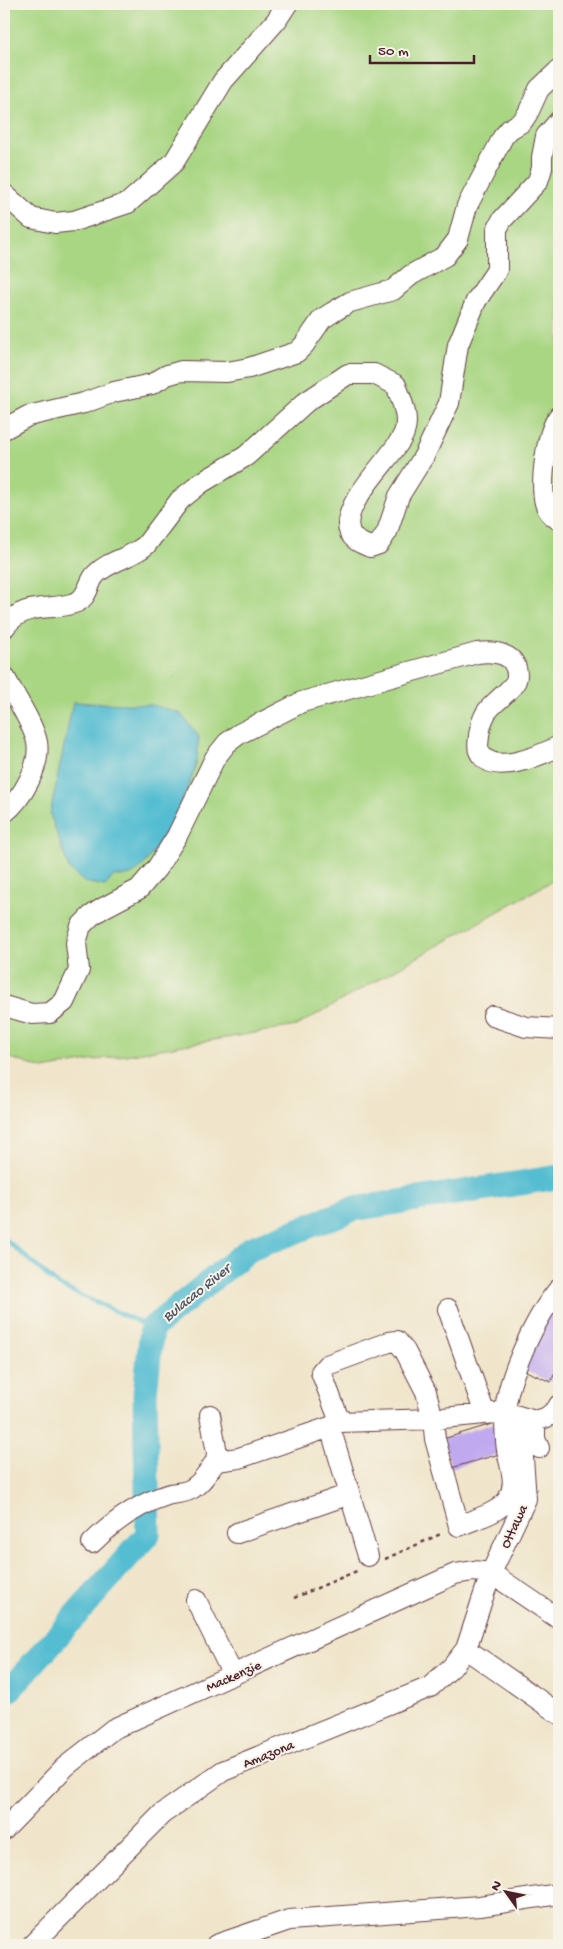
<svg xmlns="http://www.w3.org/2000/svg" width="563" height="1949" viewBox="0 0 563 1949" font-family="'Gochi Hand',sans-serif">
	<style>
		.green { fill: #a9d683; stroke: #7a7a57 }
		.water { fill: #54bdd2; stroke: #4f6e7e }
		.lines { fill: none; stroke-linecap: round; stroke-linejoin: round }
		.stream { stroke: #54bdd2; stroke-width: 4.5 }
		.river { stroke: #54bdd2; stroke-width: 25 }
		.building { fill: #c1a9ef }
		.minor-casing { stroke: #633d43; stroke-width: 22 }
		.path { stroke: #633d43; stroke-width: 2.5; stroke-dasharray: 4 4; stroke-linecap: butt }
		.minor { stroke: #fff; stroke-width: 20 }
		.labels { text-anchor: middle; stroke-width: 4; stroke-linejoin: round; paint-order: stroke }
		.street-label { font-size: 14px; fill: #4a1f2b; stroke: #f7f3e8 }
		.water-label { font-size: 15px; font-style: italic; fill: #4e5665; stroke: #f7f3e8 }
	</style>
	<rect width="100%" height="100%" fill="#f7f3e8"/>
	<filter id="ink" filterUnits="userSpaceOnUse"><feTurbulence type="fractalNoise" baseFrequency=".02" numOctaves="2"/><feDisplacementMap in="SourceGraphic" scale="10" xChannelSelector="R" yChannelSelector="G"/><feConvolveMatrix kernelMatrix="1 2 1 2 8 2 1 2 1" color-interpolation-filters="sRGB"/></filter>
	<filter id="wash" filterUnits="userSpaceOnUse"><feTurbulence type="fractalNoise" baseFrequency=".0096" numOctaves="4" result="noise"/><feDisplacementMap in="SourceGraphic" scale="20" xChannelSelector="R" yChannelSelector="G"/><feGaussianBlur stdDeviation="1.12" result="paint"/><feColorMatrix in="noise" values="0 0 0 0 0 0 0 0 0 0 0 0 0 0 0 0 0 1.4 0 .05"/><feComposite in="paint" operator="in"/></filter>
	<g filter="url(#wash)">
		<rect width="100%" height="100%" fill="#f0e5ca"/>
		<path class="green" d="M4 4H559V877L296 1026 43 1069 4 1056Z"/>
		<path class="water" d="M73 702 152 705 180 713 199 737C198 744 198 752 197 760 193 783 152 869 130 875 125 877 119 876 114 876L105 886 84 882 69 869 50 814Z"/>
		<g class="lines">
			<path class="stream" d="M4 1238 58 1285 152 1328"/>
			<path class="river" d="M4 1694 12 1687 148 1534 145 1394 152 1328 250 1249 353 1209 559 1177"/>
		</g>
		<g id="blocks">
			<path class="building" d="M548 1307 559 1312V1363L551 1382 521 1369Z
				M495 1423 503 1453 451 1468 443 1439Z"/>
		</g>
	</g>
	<g filter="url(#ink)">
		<use href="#blocks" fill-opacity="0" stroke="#633d43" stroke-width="1"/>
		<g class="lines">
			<g class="minor-casing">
				<path id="minor" d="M4 194 31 218 55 223 74 221 128 203 174 162 223 81 276 21 287 4
					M559 416C546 433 540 482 545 503 547 511 552 516 559 520
					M4 429 28 416 84 403 114 392 152 384 167 375 181 371 227 372 249 368 297 352 304 345 322 319 333 312 350 302 393 290 411 275 445 256 458 239 467 206 503 137 510 129 522 122 528 113 539 89 559 70
					M4 628C25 599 52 613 77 602 89 596 88 582 96 574 110 560 131 558 146 545L180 500 201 483 246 456 306 402 348 374H374L396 385C401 399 410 418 404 433 395 458 325 515 356 540 360 543 366 545 370 547L379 544 387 532 399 496 424 456 449 403 458 345 476 301 497 270V229L502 220 538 181 542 168V157L546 136 559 121
					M4 676C13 693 33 723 37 742 41 766 22 799 4 813
					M4 1006 32 1014 50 1013 64 1002 79 970 76 943 81 926 91 916 103 908 139 889 157 868 177 836 215 758 227 743 239 734 302 702 477 653C493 651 517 652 517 676 517 688 492 702 486 713 482 720 480 728 479 735 479 740 477 746 479 751 491 778 541 755 559 746
					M493 1016 526 1027 559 1029
					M448 1309 485 1414
					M210 1415 217 1453 216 1461 239 1458 330 1427 340 1422 433 1419 505 1412 535 1421 547 1417 557 1409 559 1405
					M535 1421V1439L539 1448
					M340 1422 321 1372 327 1365 389 1342 397 1341 405 1351 426 1392 433 1419 435 1439 459 1526C474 1519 498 1514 508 1499 517 1484 511 1470 508 1455 505 1442 505 1427 505 1413 507 1378 536 1316 559 1289
					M330 1427 368 1556
					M237 1533 350 1494
					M92 1543C113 1522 138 1504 167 1495 176 1492 185 1494 193 1488 203 1482 209 1470 216 1461
					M196 1600 233 1675
					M466 1649 559 1714
					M4 1830 65 1767 113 1729 455 1574 473 1571 491 1573 559 1619
					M32 1945 162 1814 223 1771 430 1687 452 1667 466 1649 491 1573 526 1499 520 1417
					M216 1945 289 1920 480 1906 559 1894"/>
			</g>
			<path class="path" d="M385 1559 443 1533
				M294 1598 359 1570"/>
			<use href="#minor" class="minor"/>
		</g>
	</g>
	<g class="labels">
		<g class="street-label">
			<text transform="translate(513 1526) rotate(-65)" y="5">Ottawa</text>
			<text transform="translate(233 1675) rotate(-24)" y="5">Mackenzie</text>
			<text transform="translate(268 1753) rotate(-22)" y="5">Amazona</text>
		</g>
		<g class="water-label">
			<text transform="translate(196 1292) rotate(-39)" y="5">Bulacao River</text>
		</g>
	</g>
	<rect width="563" height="1949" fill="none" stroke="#f7f3e8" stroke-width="20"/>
	<g transform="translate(506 1892) rotate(303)" stroke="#f7f3e8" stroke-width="4" paint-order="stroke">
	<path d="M0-4L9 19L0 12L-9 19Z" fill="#4a1f2b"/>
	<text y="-8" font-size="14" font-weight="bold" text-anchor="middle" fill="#4a1f2b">N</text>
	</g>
	<path d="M370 55v8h104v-8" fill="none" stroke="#4a1f2b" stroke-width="2.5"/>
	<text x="378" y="55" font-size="15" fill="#4a1f2b" stroke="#f7f3e8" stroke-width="4" paint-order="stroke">50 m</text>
</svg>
